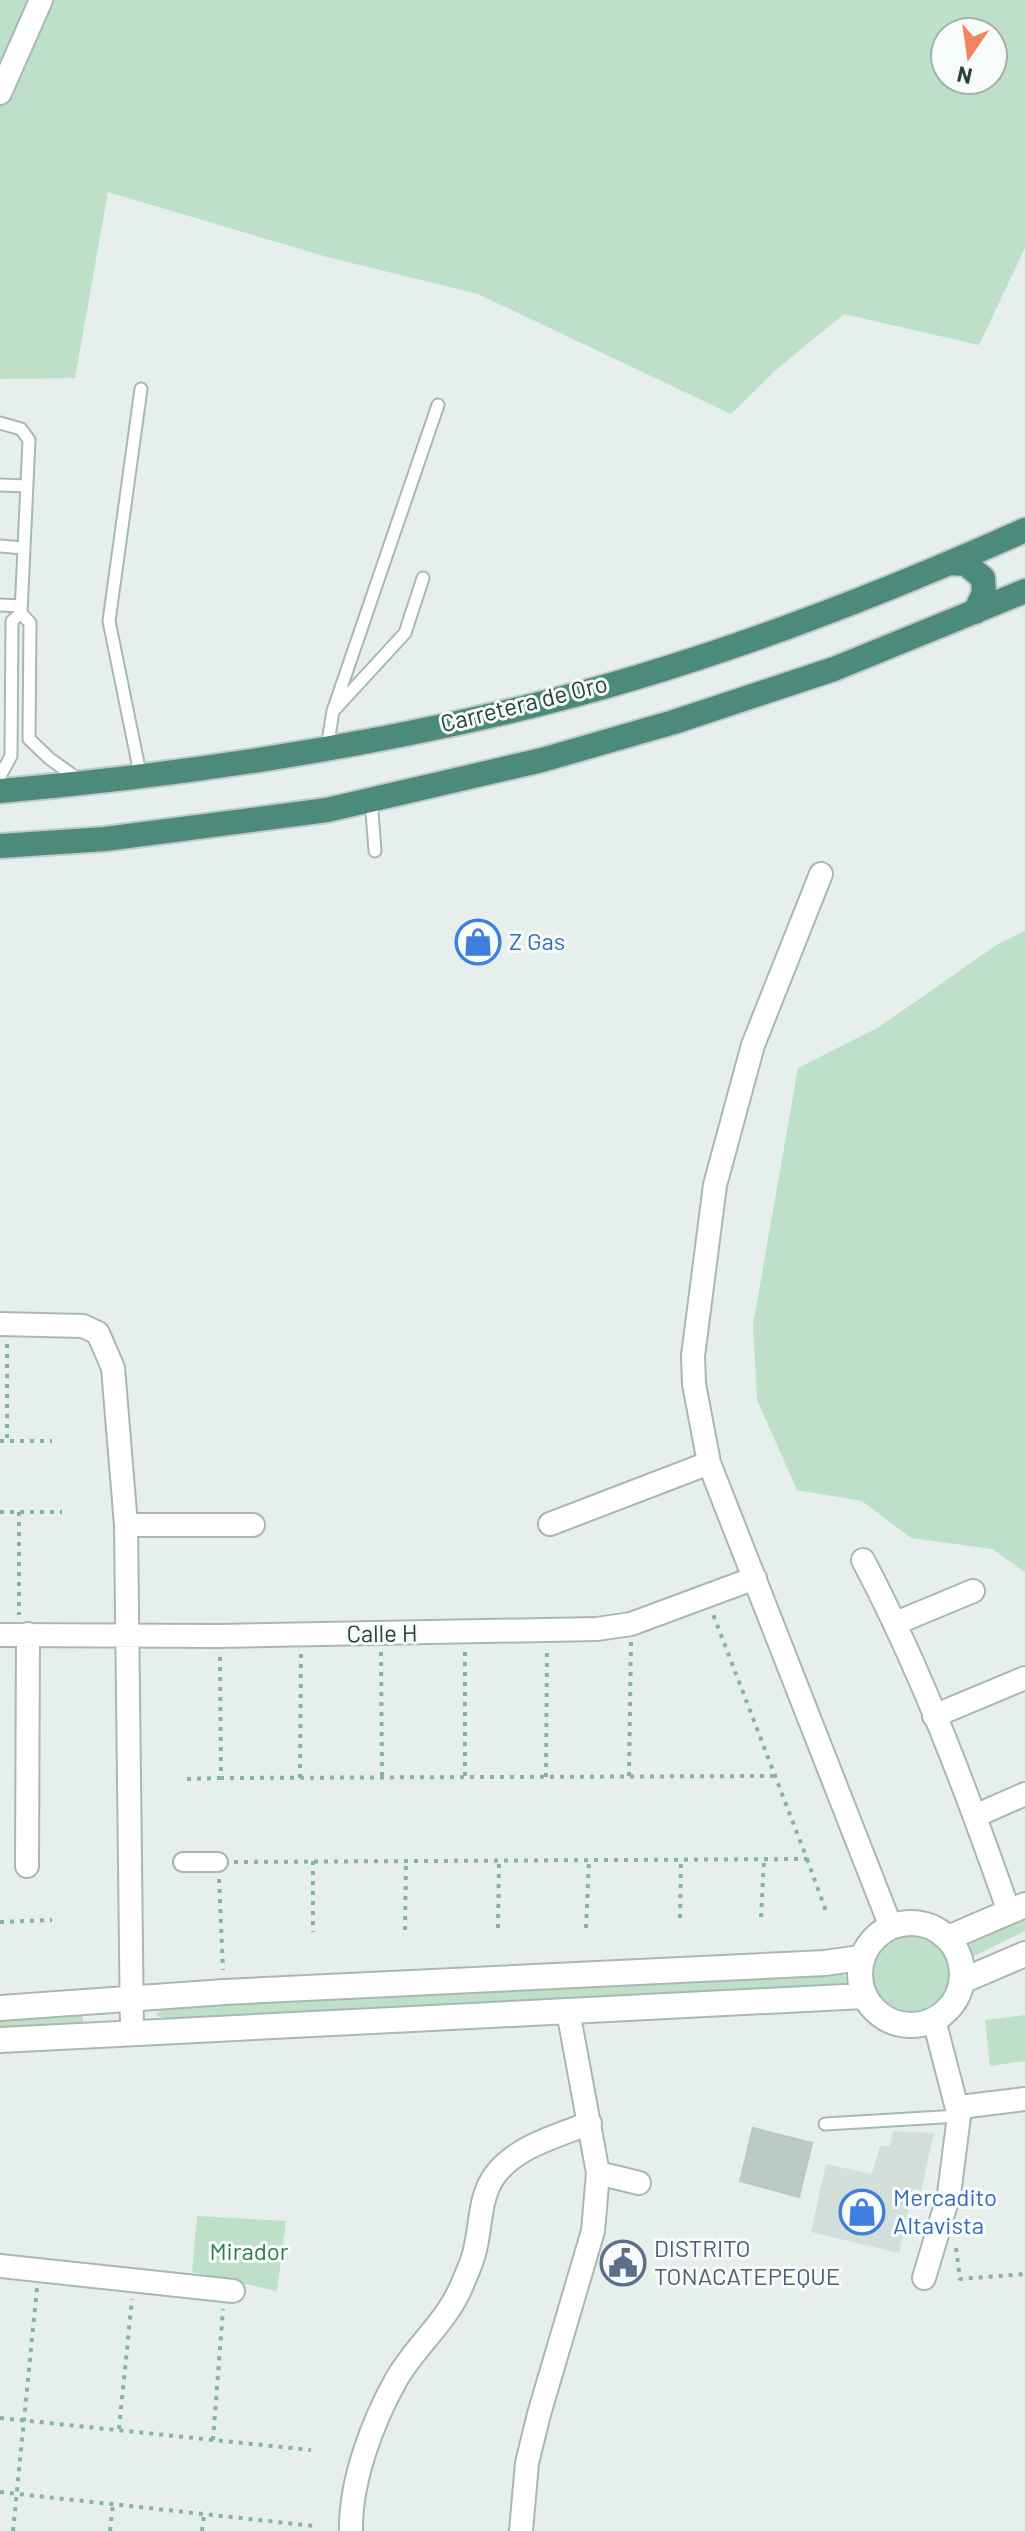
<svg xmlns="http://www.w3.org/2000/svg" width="1025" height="2531" viewBox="0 0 1025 2531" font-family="Barlow,sans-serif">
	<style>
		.built { fill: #d4dfda }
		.green { fill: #bfe0c8; fill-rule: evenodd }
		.building { fill: #bbcac4; stroke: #b8c9c2; stroke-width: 2 }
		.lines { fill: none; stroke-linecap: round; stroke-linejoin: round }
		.service-casing { stroke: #a8b8b2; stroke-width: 15 }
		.pedestrian-casing { stroke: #a8b8b2; stroke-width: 22 }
		.minor-casing { stroke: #a8b8b2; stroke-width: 26 }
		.tertiary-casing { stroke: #a8b8b2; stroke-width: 28 }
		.trunk-casing { stroke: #c2cac8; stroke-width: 28 }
		.path { stroke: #86b3a5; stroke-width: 4; stroke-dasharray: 4 6; stroke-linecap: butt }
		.service { stroke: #fff; stroke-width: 11 }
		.pedestrian { stroke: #fff; stroke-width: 18 }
		.minor { stroke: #fff; stroke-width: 22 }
		.tertiary { stroke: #fff; stroke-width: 24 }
		.trunk { stroke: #4c8a7c; stroke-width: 24 }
		.labels { text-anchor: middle; stroke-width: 6; stroke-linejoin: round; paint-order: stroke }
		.street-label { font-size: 24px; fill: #24423a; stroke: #f7fbf9 }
		.shop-label { font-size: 24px; fill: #366cbe; stroke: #f7fbf9; text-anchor: start }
		.service-label { font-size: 24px; fill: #4e5e75; stroke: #f7fbf9; text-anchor: start }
		.park-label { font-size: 24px; fill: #2d7a4b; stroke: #f7fbf9 }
	</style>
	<rect width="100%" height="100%" fill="#e6efeb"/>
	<path class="built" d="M893 2131 934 2133 921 2191 913 2189 899 2253 811 2232 826 2164 872 2174 880 2146H890Z"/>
	<path class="green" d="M0 0H1025V248L979 345 844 314 777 369 731 414 478 294 327 257 108 192 75 378 0 379ZM945 32H993V80H945Z
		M1025 931V1572L992 1549 911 1538 862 1501 797 1490 757 1400 753 1325 798 1068 879 1027 998 944Z
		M1025 1917V1931L968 1959 960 1943Z
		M872 1972a39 39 0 1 1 78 0a39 39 0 1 1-78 0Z
		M841 1972 847 1978 844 1985 167 2020 156 2015 163 2007Z
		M83 2014V2022L77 2024 0 2030V2016Z
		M1025 2015V2061L990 2066 985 2020Z
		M197 2216 286 2221 277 2291 192 2272Z"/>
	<path class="building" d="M753 2128 812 2143 799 2197 740 2181Z"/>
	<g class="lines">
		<g class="service-casing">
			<path id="service" d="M0 423 21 429 29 440 21 613
				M0 485 26 486
				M0 546 23 548
				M0 605 21 606
				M336 708 405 633 423 578
				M327 748 333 711 438 405
				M0 776 11 756 12 621 21 613 30 623 29 739 50 759 81 781
				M141 778 109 621 141 389
				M371 798 375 851
				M825 2124 959 2116"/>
		</g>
		<g class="pedestrian-casing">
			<path id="pedestrian" d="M183 1862H218"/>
		</g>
		<g class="minor-casing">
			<path id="minor" d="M0 93 41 0
				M821 874 753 1045 715 1185 693 1356 694 1384 709 1463 891 1927
				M0 1324 83 1326 98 1333 113 1368 126 1525 132 2032
				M550 1524 709 1463
				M126 1525H253
				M863 1560C922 1672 967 1792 1009 1912
				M896 1623 973 1591
				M0 1635 219 1636 597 1629 631 1624 755 1578
				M934 1716 1025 1678
				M975 1816 1025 1794
				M27 1866 28 1634
				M960 2107 1025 2099
				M598 2173 639 2183
				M0 2266 233 2291
				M924 2278 949 2194 959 2116 934 2020
				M351 2531C350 2482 372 2423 396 2380 415 2346 447 2322 462 2285 467 2273 474 2259 476 2245 481 2223 480 2195 495 2175 517 2146 557 2136 590 2123
				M521 2531 527 2463 539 2414 593 2231 598 2173 568 2011"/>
		</g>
		<g class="tertiary-casing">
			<path id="tertiary" d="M860 1974a51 51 0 1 1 102 0a51 51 0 1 1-102 0Z
				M948 1938 1025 1905
				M962 1981 1025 1954
				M0 2008 224 1992 825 1963 860 1958
				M0 2040 864 1996"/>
		</g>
		<g class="trunk-casing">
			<path id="trunk" d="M950 563 966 564 983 578 984 593 975 612
				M0 791C174 776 348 750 519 709 692 668 862 603 1025 530
				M0 846 105 839 327 810 542 760 674 722 834 669 1025 591"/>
		</g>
		<path class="path" d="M7 1344V1441
			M0 1441H52
			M0 1512H62
			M19 1512V1615
			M381 1652 382 1777
			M465 1652V1777
			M220 1657 221 1778 773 1776
			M629 1776 631 1642
			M546 1777 547 1651
			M300 1778 301 1652
			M187 1779 221 1778
			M807 1859 826 1911
			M313 1861V1932
			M234 1862 807 1859 713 1614
			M219 1879 223 1970
			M761 1917 764 1859
			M680 1918 681 1859
			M0 1922 52 1920
			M498 1928 499 1860
			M586 1928 589 1860
			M405 1930 406 1861
			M956 2248 960 2279 1025 2274
			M0 2418 311 2450
			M119 2429 132 2299
			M213 2440 223 2309
			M0 2492 314 2526
			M13 2531 37 2288
			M110 2531 113 2504
			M202 2531 204 2514"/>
		<use href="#service" class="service"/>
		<use href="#pedestrian" class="pedestrian"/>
		<use href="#minor" class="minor"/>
		<use href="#tertiary" class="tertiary"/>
		<use href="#trunk" class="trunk"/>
	</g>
	<defs>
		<g id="shop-ring" transform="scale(2.3)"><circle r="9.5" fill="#f7fbf9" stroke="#3f7fe0" stroke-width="1.5"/><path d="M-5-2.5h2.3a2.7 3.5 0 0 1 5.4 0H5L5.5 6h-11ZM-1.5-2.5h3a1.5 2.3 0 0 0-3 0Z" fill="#3f7fe0"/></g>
		<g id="civic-ring" transform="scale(2.3)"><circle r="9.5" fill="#f7fbf9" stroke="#5c6f8a" stroke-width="1.5"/><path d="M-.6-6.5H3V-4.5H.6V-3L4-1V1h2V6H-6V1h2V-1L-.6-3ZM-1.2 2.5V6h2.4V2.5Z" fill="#5c6f8a"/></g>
	</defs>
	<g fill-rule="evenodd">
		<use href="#shop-ring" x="478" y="942"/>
		<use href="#shop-ring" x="862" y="2212"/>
		<use href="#civic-ring" x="623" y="2263"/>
	</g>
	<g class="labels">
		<g class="street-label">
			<text transform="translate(524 704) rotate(-14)" y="8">Carretera de Oro</text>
			<text transform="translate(382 1634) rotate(-1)" y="8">Calle H</text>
		</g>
		<g class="shop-label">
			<text x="509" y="950">Z Gas</text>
			<text x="893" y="2206">Mercadito<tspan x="893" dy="28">Altavista</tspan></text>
		</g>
		<g class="service-label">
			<text x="654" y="2257">DISTRITO<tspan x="654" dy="28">TONACATEPEQUE</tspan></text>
		</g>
		<g class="park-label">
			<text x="249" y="2260">Mirador</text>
		</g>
	</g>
	<g transform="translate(969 56) rotate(193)"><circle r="38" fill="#f7fbf9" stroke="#a3b1ad" stroke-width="2"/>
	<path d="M0-6L14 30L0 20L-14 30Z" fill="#f4845f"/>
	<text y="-12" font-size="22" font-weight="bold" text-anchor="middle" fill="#24423a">N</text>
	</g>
</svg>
